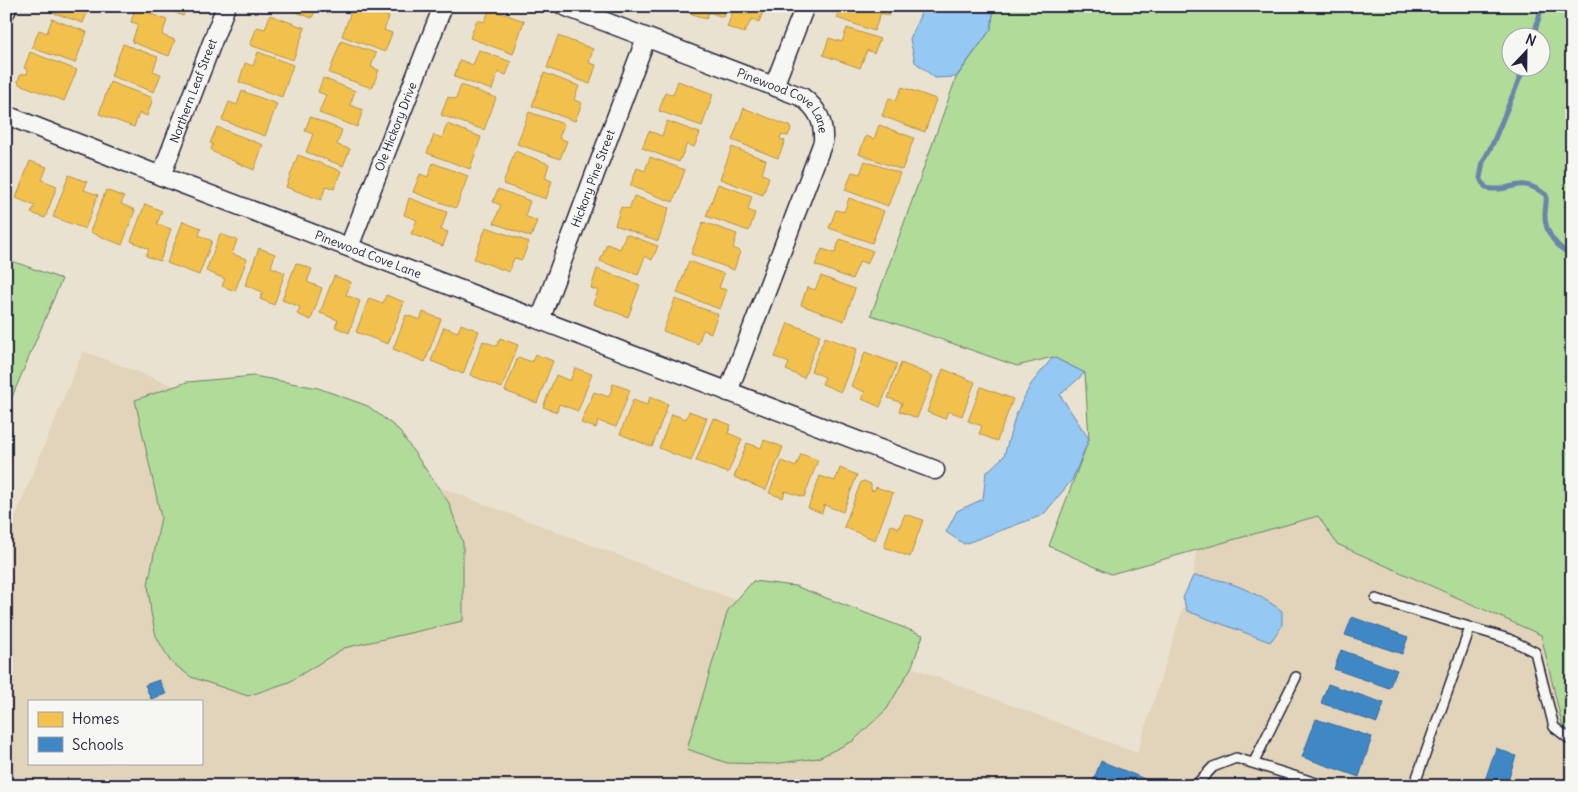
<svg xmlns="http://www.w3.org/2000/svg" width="1578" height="792" viewBox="0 0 1578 792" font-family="Delius,sans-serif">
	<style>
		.built { fill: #e2d4ba; fill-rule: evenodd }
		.green { fill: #b1db98; stroke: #6a7e6a; fill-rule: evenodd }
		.water { fill: #95c8f2; stroke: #6786a9 }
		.homes { fill: #f2c14e; stroke: #b49148 }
		.schools { fill: #3f88c5; stroke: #36699c }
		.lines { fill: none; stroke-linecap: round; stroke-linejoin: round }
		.stream { stroke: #6786a9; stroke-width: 5 }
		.lane-casing { stroke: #22223b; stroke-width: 12 }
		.street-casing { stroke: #22223b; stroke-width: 21 }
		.lane { stroke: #f6f6f2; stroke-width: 9 }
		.street { stroke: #f6f6f2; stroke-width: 18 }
		.labels { text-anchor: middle; stroke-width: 5; stroke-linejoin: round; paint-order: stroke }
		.street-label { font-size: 12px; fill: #22223b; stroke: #f6f6f2 }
	</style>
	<rect width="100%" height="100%" fill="#eae2d1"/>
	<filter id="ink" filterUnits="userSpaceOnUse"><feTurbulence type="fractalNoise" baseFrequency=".02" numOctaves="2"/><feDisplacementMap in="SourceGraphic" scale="10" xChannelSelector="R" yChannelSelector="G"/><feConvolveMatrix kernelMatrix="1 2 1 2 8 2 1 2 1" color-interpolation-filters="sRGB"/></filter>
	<g filter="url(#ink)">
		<path class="built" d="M83 351 1137 753 1193 576 1201 508 1318 515 1337 544 1541 635 1563 728 1572 732V786H6V539ZM29 701H201V763H29Z"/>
		<path class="green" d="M994 6H1572V731L1563 728 1541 635 1337 544 1318 516 1111 574 1049 546 1089 439 1085 373 1053 357 1017 366 871 315 956 78 991 29ZM1510 38H1540V68H1510Z
			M6 259 62 279 6 411Z
			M254 376 318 388 368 406 398 429 449 503 463 543V621L344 648 289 682 248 696 191 677 170 661 156 636 151 613 148 585 161 517 135 400 187 382Z
			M753 581 795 586 923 635 912 666 887 709 853 741 818 758 773 764 727 763 687 749 728 610Z"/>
		<path class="water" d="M924 6H994L991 29 956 77 935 78 915 62 910 39Z
			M1053 357 1085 373 1060 395 1089 439 1072 480 1043 515 964 544 946 532 957 511 983 499 986 473 1004 456 1016 414 1031 384Z
			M1193 576C1224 577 1258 593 1282 611V626L1270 642 1187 611 1183 598Z"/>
		<path class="homes" d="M47 6H90L83 23 46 10Z
			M159 6H187L183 16Z
			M281 6H317L312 18Z
			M353 6H360L389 17 384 30 392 33 385 52 342 36Z
			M690 6H727L723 17 709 12 706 19 687 12Z
			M735 6H765L759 22 752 19 744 33 727 27Z
			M841 6H892L888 16 881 13 874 31 837 18Z
			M135 8 167 20 162 35 175 40 169 56 132 42 138 24 131 22Z
			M490 9 524 21 513 54 470 38 477 20 484 22Z
			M270 15 305 28 293 60 250 45 257 27 265 29Z
			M52 19 87 32 75 63 32 48 39 30 47 33Z
			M847 28 880 39 874 53 867 50 860 68 823 55 829 38 842 42Z
			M558 36 593 49 589 63 596 65 590 84 547 68Z
			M341 41 376 53 371 67 379 70 372 88 329 73Z
			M123 44 158 57 153 71 161 74 154 92 111 76Z
			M479 50 511 62 506 75 498 72 492 90 454 77 460 60 473 65Z
			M30 52 77 70 64 101 19 84 18 80 21 74H27L28 70 24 68Z
			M258 52 293 65 282 97 239 82 245 63 253 66Z
			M544 73 579 86 574 100 582 103 575 121 532 106Z
			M323 78 355 91 350 105 363 110 357 127 319 113 326 95 318 92Z
			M678 81 713 94 702 126 659 111 665 92 673 95Z
			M110 82 153 98 147 116 139 113 134 127 99 114Z
			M461 85 496 98 484 130 441 115 448 97 456 99Z
			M902 87 936 99 925 132 882 116 889 98 896 100Z
			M242 91 277 104 265 136 222 120 229 102 237 105Z
			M744 108 789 126 791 129 788 136 781 135 780 139 785 141 778 158 732 140Z
			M529 112 564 124 559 138 567 141 560 159 517 144Z
			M310 117 342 130 337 145 350 149 343 166 306 152 313 134 305 131Z
			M667 121 700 133 694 147 687 144 679 162 642 148 649 131 662 136Z
			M447 124 481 137 470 169 427 153 434 135 442 138Z
			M879 125 914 138 902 170 859 154 866 136 874 139Z
			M217 127 263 145 254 170 213 152 211 149 213 144 210 143Z
			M732 147 766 160 762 174 769 177 763 195 720 179Z
			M515 151 549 164 545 178 552 181 546 199 503 184Z
			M298 155 341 171 334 189 326 186 321 200 286 187Z
			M650 157 685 170 673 202 630 186 637 168 645 171Z
			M30 161 47 167 42 180 57 186 45 218 31 213 35 206 16 198Z
			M865 161 900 173 888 206 845 190 852 172 860 174Z
			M433 163 468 176 456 208 413 192 420 174 428 177Z
			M69 175 87 182 84 190 98 195 85 229 53 217Z
			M718 184 752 196 748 210 755 213 749 231 706 216Z
			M498 189 530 201 525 216 537 221 531 237 494 223 501 205 493 202Z
			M106 190 124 197 121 204 135 210 122 245 90 232Z
			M634 196 669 208 658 241 615 225 621 207 629 209Z
			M409 198 447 212 441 230 448 232 443 246 411 234 417 220 404 215Z
			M849 198 884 211 872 243 829 228 836 210 844 212Z
			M145 204 162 211 157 224 171 229 160 261 146 256 149 249 131 241Z
			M183 221 201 228 199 235 212 241 199 275 167 263Z
			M703 222 737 234 733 248 740 251 734 270 691 254Z
			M486 227 529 242 522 260 514 258 509 272 474 259Z
			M220 234 237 240 232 254 247 259 235 291 222 286 225 279 206 271Z
			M626 234 658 246 652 260 645 256 638 275 600 261 607 244 620 249Z
			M840 239 873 251 867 264 860 261 852 279 815 265 822 249 835 253Z
			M259 248 275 254 271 267 285 273 274 305 260 299 263 292 245 285Z
			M689 261 724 274 719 288 727 290 720 309 677 293Z
			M296 263 312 269 307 282 322 288 311 320 297 314 300 307 282 300Z
			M597 269 640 285 628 317 593 304 598 291 591 288Z
			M334 276 351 282 346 295 360 301 349 333 335 327 338 320 320 313Z
			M821 276 855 289 844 321 801 305 807 287 815 290Z
			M386 295 404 302 388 344 356 332 369 298 383 303Z
			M675 299 718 314 711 333 703 330 698 344 663 331Z
			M423 312 441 319 425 362 393 349 406 315 420 320Z
			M788 323 820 335 804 378 786 370 789 363 775 357Z
			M461 324 479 331 463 374 431 361 444 327 458 332Z
			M825 337 857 349 841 392 822 384 825 377 811 371Z
			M500 338 518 345 502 388 470 375 483 341 497 346Z
			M865 352 897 364 880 407 862 399 865 392 851 386Z
			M535 354 553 361 537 403 505 391 518 357 532 362Z
			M901 363 933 376 917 418 899 411 902 403 888 398Z
			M575 368 592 374 578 411 559 404 557 412 543 407 556 375 570 381Z
			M943 369 975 382 962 416 948 411 945 419 927 412Z
			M613 384 630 390 616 427 598 421 596 428 581 423 594 392 609 397Z
			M981 387 1013 399 997 441 979 434 982 426 968 421Z
			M650 397 668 404 652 447 620 434 633 400 647 405Z
			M689 411 707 418 691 461 659 448 672 414 686 419Z
			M713 418 731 425 728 433 742 439 728 473 696 461Z
			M764 440 783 447 766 490 734 477 747 443 761 448Z
			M801 454 818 460 804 497 785 491 783 498 769 493 782 461 796 467Z
			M840 468 857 475 843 512 824 505 822 513 808 508 820 476 835 481Z
			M864 481 871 484V490L874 491 876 487 893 493 875 540 844 527 861 482Z
			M905 514 923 520 910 557 884 547 891 525 899 528Z"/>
		<path class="schools" d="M1352 617 1408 637 1402 654 1345 635Z
			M1341 650 1397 670 1389 688 1334 669Z
			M159 680 166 694 151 699 145 685Z
			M1328 684 1384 703 1377 723 1321 703Z
			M1316 719 1372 737 1359 777 1302 757Z
			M1496 748 1516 756 1506 786H1483Z
			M1101 761 1157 784 1156 786H1091Z"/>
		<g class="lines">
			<path class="stream" d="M1533 38 1542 6
				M1524 68 1493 143 1483 162 1480 178 1486 188C1512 194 1518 173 1546 195 1547 202 1545 207 1545 214 1544 232 1557 248 1572 255"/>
			<g class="lane-casing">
				<path id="lane" d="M1376 599 1509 639 1535 652 1554 727 1572 741
					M1254 762 1296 677
					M1195 786 1213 767 1236 758 1326 786
					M1414 786 1470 628"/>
			</g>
			<g class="street-casing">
				<g id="street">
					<path id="s1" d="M564 6 802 97C818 109 824 121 823 142L728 392"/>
					<path d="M6 11 8 6"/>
					<path d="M774 86 805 6"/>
					<path id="s2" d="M6 115 161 176 935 470"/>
					<path id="s3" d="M161 176 226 6"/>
					<path id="s4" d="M349 247 443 6"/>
					<path id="s5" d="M540 320 646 38"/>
				</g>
			</g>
			<use href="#lane" class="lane"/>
			<use href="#street" class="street"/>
		</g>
	</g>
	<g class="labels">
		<g class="street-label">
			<text dy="4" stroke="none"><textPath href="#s3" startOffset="91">Northern Leaf Street</textPath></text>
			<text dy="4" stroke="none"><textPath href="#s1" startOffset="242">Pinewood Cove Lane</textPath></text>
			<text dy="4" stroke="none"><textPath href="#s4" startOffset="129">Ole Hickory Drive</textPath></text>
			<text dy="4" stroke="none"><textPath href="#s5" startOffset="151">Hickory Pine Street</textPath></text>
			<text dy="4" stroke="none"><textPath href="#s2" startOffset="388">Pinewood Cove Lane</textPath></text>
		</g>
	</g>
	<rect width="1578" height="792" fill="none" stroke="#f6f6f2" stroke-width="25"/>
	<rect x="12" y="12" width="1553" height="767" fill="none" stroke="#22223b" stroke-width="2" filter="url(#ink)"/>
	<rect x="28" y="700" width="175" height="65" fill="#f6f6f2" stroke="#a1a1a9"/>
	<rect x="38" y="712" width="25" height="15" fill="#f2c14e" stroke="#a1a1a9"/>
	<text x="72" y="724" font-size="15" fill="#22223b">Homes</text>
	<rect x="38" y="737" width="25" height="15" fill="#3f88c5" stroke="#a1a1a9"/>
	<text x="72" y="750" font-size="15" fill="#22223b">Schools</text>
	<g transform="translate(1526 52) rotate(22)"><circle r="24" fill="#f6f6f2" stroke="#a1a1a9"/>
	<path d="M0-4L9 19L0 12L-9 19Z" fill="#22223b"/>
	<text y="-8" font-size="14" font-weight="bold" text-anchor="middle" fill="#22223b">N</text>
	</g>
</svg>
